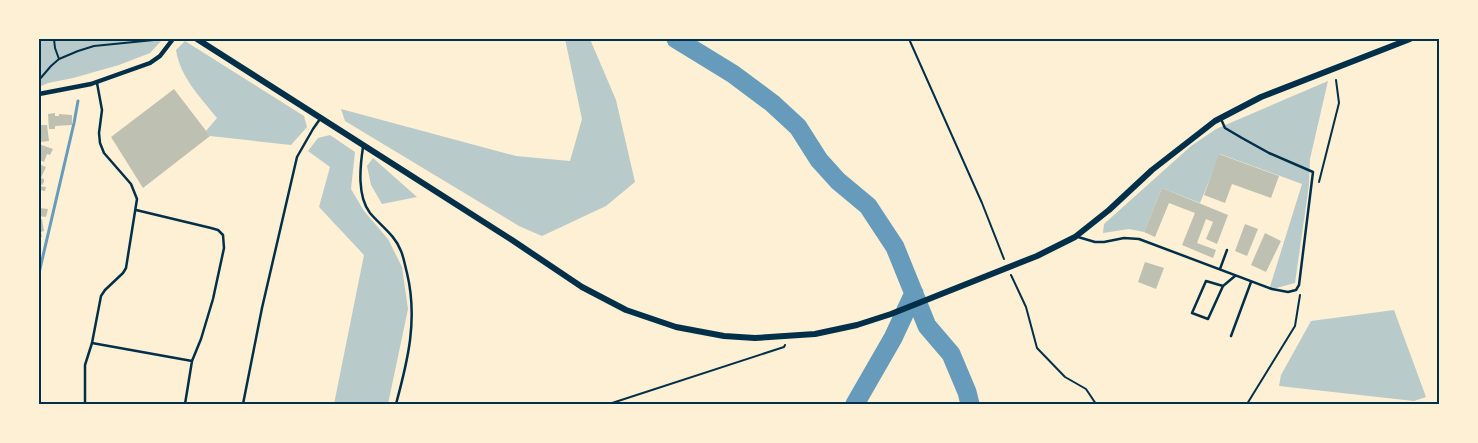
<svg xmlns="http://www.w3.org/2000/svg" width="1478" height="443" viewBox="0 0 1478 443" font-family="Bitter,serif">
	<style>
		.green { fill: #b9caca }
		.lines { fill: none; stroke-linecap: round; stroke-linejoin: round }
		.stream { stroke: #669bbc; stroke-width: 3 }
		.river { stroke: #669bbc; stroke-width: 19 }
		.building { fill: #bec0b2 }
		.path { stroke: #003049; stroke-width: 2 }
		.service { stroke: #003049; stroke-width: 2.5 }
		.minor { stroke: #003049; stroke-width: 4.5 }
		.secondary { stroke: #003049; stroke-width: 6 }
		.neatline { fill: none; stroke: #003049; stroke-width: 2 }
	</style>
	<rect width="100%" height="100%" fill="#fdf0d5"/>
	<path class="green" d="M41 39H163L150 53 119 65 73 78 48 83 39 87V42L42 41Z
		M565 39H590L616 100 635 182 606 206 542 236 519 226 345 121 341 109 516 156 570 161 582 119Z
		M185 41 304 116 307 127 291 145 210 136 206 131 217 118C201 98 180 77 176 50Z
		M1328 81 1310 159 1309 185 1295 283 1269 290 1302 184 1220 154 1200 203 1162 188 1144 232 1129 229 1103 233 1104 224 1191 146 1216 129Z
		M330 135 355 152 351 189 364 211 388 239 402 267 408 309 388 404H334L364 255 319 207 330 167 308 151 318 138Z
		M373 158 417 197 382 204 371 185 367 166Z
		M1394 310 1426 397 1414 401 1279 386 1281 375 1311 321Z"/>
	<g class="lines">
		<path class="stream" d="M39 273 74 123 78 101"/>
		<path class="river" d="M676 39 733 74 772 103 798 127 819 160 838 181 868 206 895 247 927 326 951 354 967 392 970 404
			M855 404 893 338 914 293"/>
	</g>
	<path class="building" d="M174 89 210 136 143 188 111 137Z
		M55 113V116H59V114L72 115V125L55 126V129H49L48 114Z
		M39 125H47L49 141 40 142Z
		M39 144 53 149 50 155 47 154 44 162 39 160Z
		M1219 154 1279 176 1271 198 1232 184 1225 203 1204 195Z
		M39 164 46 167 41 178 44 179V182L42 185 39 184Z
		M39 186 46 187 45 191 39 190Z
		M1162 188 1228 215 1217 244 1206 239 1213 222 1206 219 1197 243 1216 250 1213 258 1182 245 1195 213 1169 203 1155 237 1144 232Z
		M39 208 48 209 46 217 39 216Z
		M42 219 44 231 41 232 42 237H39V220Z
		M1245 224 1258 229 1247 256 1235 251Z
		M1265 233 1281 241 1266 272 1251 265Z
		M1145 262 1164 268 1156 289 1138 282Z"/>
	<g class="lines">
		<path class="path" d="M909 39 982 203 1004 259
			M59 59 78 51 94 46 164 39
			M39 80 51 66 59 59 55 48 54 39
			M1319 182 1339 103 1336 80
			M1011 275 1026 307 1037 348 1065 377 1086 389 1096 404
			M609 404 784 347 785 345
			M1247 404 1295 326 1300 295"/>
		<path class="service" d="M363 147C360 167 357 196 370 213 381 226 395 235 401 251 404 258 405 266 407 273 418 319 408 360 396 404
			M136 210 211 228 218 230 223 235 224 248 213 299 201 339 192 361 185 404
			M1078 237 1095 242H1104L1124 238 1139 239 1272 289 1288 292 1296 290 1299 285 1313 172 1269 153 1242 138 1225 128 1221 119
			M1220 269 1227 250
			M1223 286 1206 281 1192 313 1208 319 1223 286 1235 276
			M1231 336 1251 282
			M92 343 192 361
			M85 404V365L92 343 101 296 105 290 123 273 126 268 137 199 131 184 104 153 100 143 99 133 102 110 97 83
			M243 404 262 308 297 157 313 129 320 119"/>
		<path class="minor" d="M39 94 91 84 150 63 160 56 173 39"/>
		<path class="secondary" d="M197 39 512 240 582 287 626 310 676 327 724 336 755 338 815 334 857 325 891 314 1037 256 1075 237 1109 210 1152 170 1215 121 1261 97 1410 39"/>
	</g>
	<rect width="1478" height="443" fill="none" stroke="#fdf0d5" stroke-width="80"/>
	<rect x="40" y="40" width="1398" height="363" class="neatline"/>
</svg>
